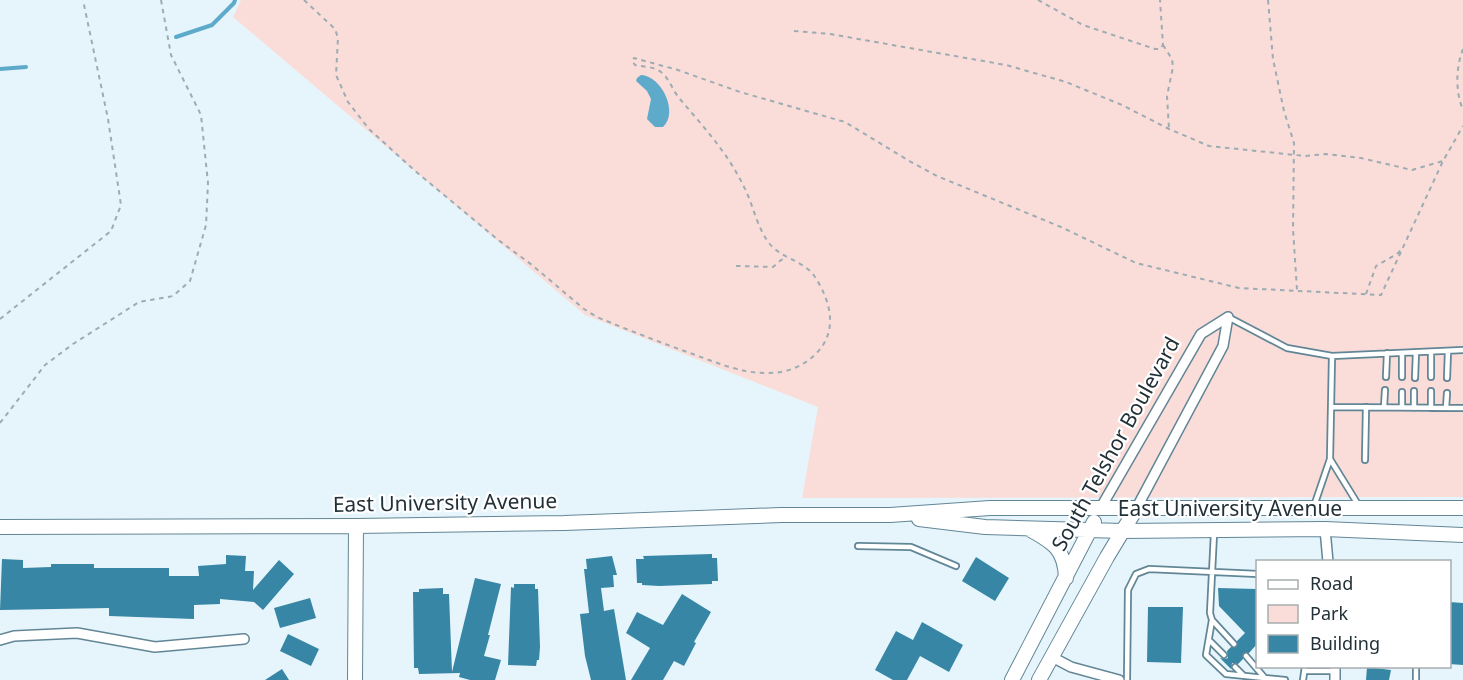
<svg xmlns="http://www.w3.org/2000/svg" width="1463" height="680" viewBox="0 0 1463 680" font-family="'Noto Sans',sans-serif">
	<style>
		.green { fill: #faddd9 }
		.water { fill: #5daaca }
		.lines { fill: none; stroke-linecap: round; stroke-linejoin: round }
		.stream { stroke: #5daaca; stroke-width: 4 }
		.building { fill: #3786a5 }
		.lane-casing { stroke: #628696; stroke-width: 8 }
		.street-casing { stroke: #628696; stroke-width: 12 }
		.secondary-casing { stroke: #628696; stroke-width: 16 }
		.path { stroke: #9dacb3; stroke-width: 2; stroke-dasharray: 4.5 4.5; stroke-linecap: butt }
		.lane { stroke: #fff; stroke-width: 4.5 }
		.street { stroke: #fff; stroke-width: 9 }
		.secondary { stroke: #fff; stroke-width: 14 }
		.labels { text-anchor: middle; stroke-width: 4.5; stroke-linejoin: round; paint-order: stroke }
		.street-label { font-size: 21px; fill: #223138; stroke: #fff }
	</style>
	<rect width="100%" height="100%" fill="#e6f5fc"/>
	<path class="green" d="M241 0H1463V497L802 498 818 407 585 315 233 17Z"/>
	<path class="water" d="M641 75C662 76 679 113 663 127H655L647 119 651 99 647 91 636 81 637 78Z"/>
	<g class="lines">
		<path class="stream" d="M176 37 212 25 234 3 235 0
			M0 69 26 67"/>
	</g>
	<path class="building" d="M712 554V558H717L718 581H712V584L659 586 642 585V583H637L636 559H644L643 556Z
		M226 555 246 556 245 571H254L253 590 279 560 294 574 263 610 254 602 220 599V604L194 605V619L109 616V608L0 610 2 559 23 560V568L51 567V564H94V568H169V576H199L198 566 226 564Z
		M612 556 617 575H613L614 587 601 588 604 611 614 609 626 680H591L585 656 580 614 589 613 584 569H587L586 559Z
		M976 557 1009 578 995 601 962 581Z
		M475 578 501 584 488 635H490L484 656 501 660 495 680H470L459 677 460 673 419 674 418 668H414L413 592H419V589L443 588V594H449L452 672Z
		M514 584H535V589H538L540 647 539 660H537L536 666 508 665 511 587 514 588Z
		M1218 588 1257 589V644L1249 653H1243V659L1238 664 1232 663 1231 669 1220 658 1225 659 1228 658 1227 651 1231 647H1237V641L1245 633 1219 606Z
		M682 594 711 612 694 642 696 643 684 666 674 661 663 680H631L650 648 626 633 637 612 663 625Z
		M310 598 316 618 280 628 274 608Z
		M1449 602 1463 603V665L1449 664Z
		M1148 607H1183L1181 663 1147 662Z
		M922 622 963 645 949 672 920 656 907 680H893L875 670 896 631 913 640Z
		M288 634 319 649 311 666 280 651Z
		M1367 667 1391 670 1389 680H1366Z
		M282 669 289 680H265Z"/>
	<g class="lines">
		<g class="lane-casing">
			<path id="lane" d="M1228 317 1287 348 1332 356 1330 459
				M1431 352V377
				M1332 356 1463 350
				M1386 377 1387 353
				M1402 377V353
				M1415 378 1416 352
				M1447 378 1448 351
				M1431 391V408
				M1402 392V407
				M1331 407 1463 408
				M1384 407 1385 390
				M1414 408V391
				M1446 408 1447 393
				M1365 460 1366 407
				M1314 506 1330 459 1359 506
				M1214 533 1210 613 1212 620 1206 655 1226 674 1285 680
				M858 546 911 547 956 566
				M1212 620 1234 644
				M1209 640 1224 655
				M1246 656 1264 677
				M1235 667 1244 676
				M1305 671H1335
				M1127 680 1128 590 1136 574 1149 569 1258 574
				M1303 680 1305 666
				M1416 680V666"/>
		</g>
		<g class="street-casing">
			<path id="street" d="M1100 509 1201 334 1228 317
				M1136 509 1223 346 1228 317
				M1325 529 1328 562
				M0 640 14 636 77 633 155 647 244 639
				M1052 657 1071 667 1119 680
				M1335 666V680"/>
		</g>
		<g class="secondary-casing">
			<path id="secondary" d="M919 519 985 527 1123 531 1325 529 1463 535
				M0 527 356 526 564 523 781 515H890L990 508H1463
				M1029 529C1053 542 1065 549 1066 578
				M355 680 356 526
				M1012 680 1094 522
				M1039 680 1107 557 1136 509"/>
		</g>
		<path class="path" d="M304 0 335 29 338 38 336 75 348 102 369 129 414 170 497 239 532 265 584 309 597 317C628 330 659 342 690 353 715 362 742 374 769 373 790 373 811 363 823 345 837 323 828 297 815 277 804 260 781 259 769 243 756 226 753 203 743 185 727 152 702 125 679 98 672 89 669 78 661 72 653 66 643 67 635 65L632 61 634 58 678 70 740 92 845 122 911 162 937 176 1061 227 1136 263 1239 288 1381 295 1443 161 1463 126
			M1038 0 1083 25 1155 49H1160L1163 45 1160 0
			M1268 0 1273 59 1284 111 1294 143 1293 229 1297 290
			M794 31 830 34 1006 65 1066 82 1122 105 1169 129 1209 146 1305 156 1326 154 1361 158 1412 170 1443 161
			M1163 45 1172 59 1173 67 1167 96 1169 129
			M1463 49C1456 67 1455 91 1463 110
			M736 266 773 267 781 260 787 258
			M1366 294 1376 266 1397 254 1401 250
			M0 319 111 231 121 205 108 119 83 0
			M0 423 45 365 73 344 139 302 173 296 190 281 206 225 208 183 201 115 171 55 161 0"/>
		<use href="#lane" class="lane"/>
		<use href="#street" class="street"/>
		<use href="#secondary" class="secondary"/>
	</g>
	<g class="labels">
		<g class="street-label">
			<text transform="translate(1116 444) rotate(-61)" y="7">South Telshor Boulevard</text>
			<text transform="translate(445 503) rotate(-1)" y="7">East University Avenue</text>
			<text x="1230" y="516">East University Avenue</text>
		</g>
	</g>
	<rect x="1256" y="560" width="195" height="108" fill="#ffffff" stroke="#a7adaf" stroke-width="1.5"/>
	<rect x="1268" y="580" width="30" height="9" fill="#ffffff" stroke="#a7adaf" stroke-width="1.5"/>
	<text x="1310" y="590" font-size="18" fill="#223138">Road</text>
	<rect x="1268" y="605" width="30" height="18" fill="#faddd9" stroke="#a7adaf" stroke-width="1.5"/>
	<text x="1310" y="620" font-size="18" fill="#223138">Park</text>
	<rect x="1268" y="635" width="30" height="18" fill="#3786a5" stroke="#a7adaf" stroke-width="1.5"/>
	<text x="1310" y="650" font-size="18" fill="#223138">Building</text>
</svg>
